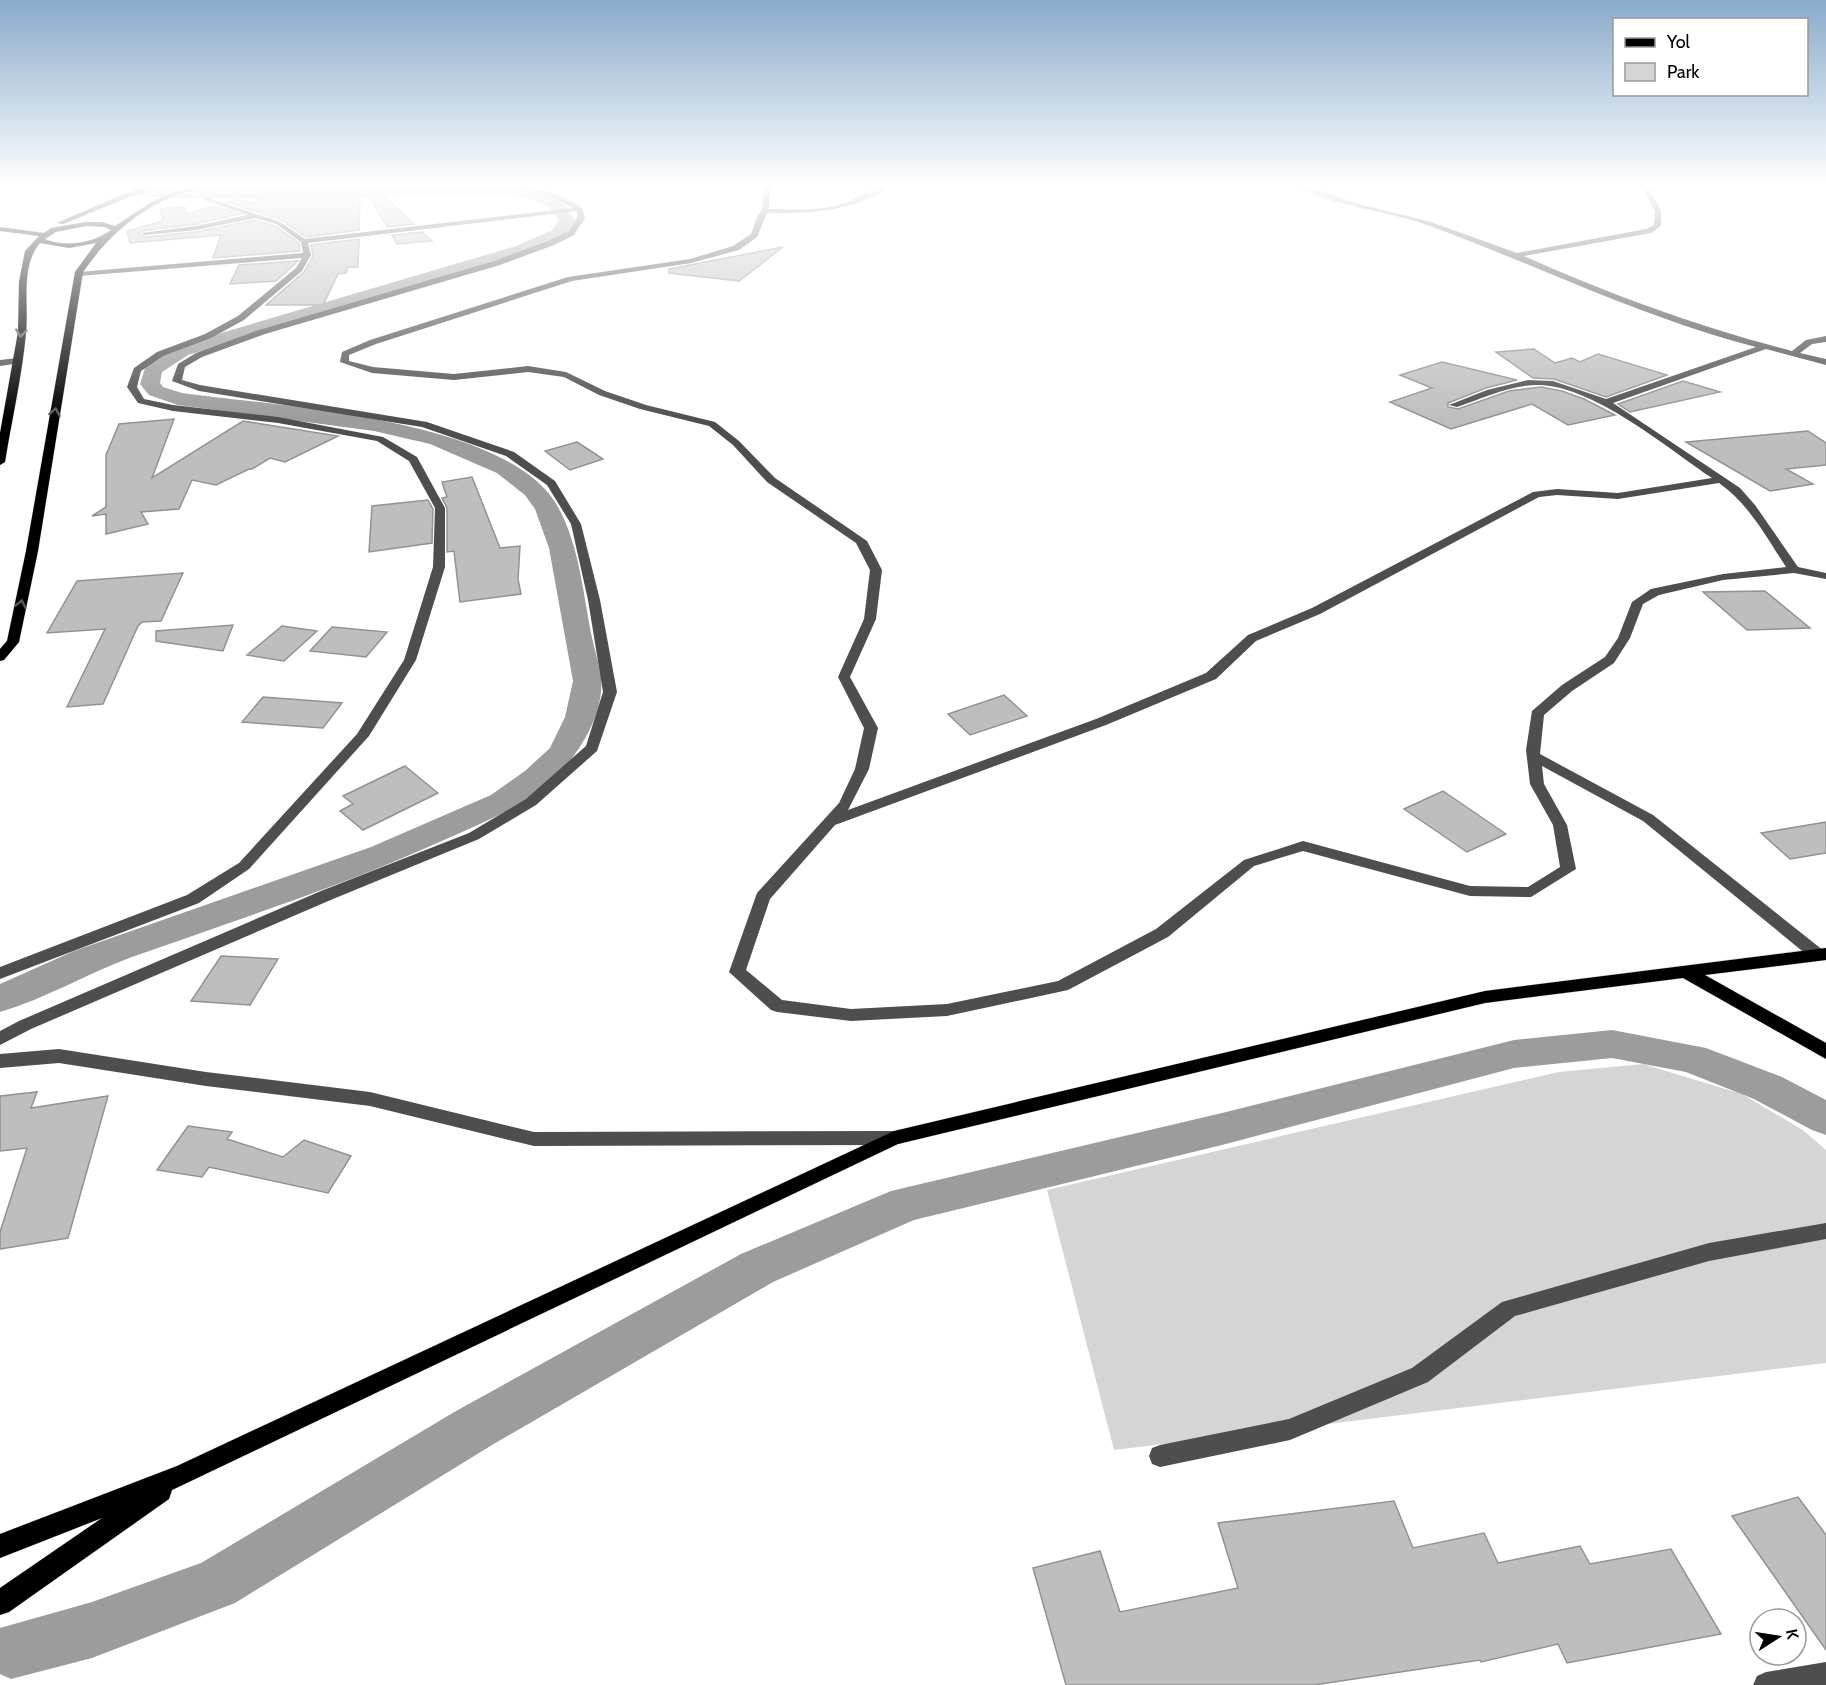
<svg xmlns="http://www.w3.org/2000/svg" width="1826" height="1685" viewBox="0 0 1826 1685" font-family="Cabin,sans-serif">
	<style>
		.green { fill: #d5d5d5 }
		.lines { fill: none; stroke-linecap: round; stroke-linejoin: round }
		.canal { fill: #9c9c9c; fill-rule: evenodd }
		.building { fill: #bebebe; stroke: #929292; stroke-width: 1.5 }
		.major-casing { stroke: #dbdbdb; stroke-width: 1 }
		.minor { fill: #4e4e4e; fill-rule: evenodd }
		.major { fill: #000; fill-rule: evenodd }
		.oneway { stroke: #595959 }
	</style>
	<rect width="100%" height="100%" fill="#fff"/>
	<path class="green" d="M1643 1064 1742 1094 1803 1130 1826 1150V1363L1114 1450 1047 1190 1559 1072Z"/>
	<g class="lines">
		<path class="canal" d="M126 185 196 191 507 187C534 190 561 193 575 220L564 236 528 252 188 355 162 372 160 383 163 387 182 393C274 406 510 418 558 507 579 545 583 592 591 633 594 648 599 663 601 678 605 716 575 761 547 785 516 810 479 824 444 840 343 886 236 920 132 957 88 973 45 999 0 1012V984L74 951 371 847 491 795 525 771 550 748 565 717 573 681 549 548 535 509 525 495 497 473 430 444 374 431 178 405 149 395 140 384 146 365 174 347 516 246 552 230 559 220C549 200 527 198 507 195L196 199 137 196 132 195Z
			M1612 1030 1706 1048 1782 1077 1826 1100V1135L1812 1130 1754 1099 1686 1072 1612 1058 1514 1068 1222 1145 914 1220 773 1282 492 1445 235 1603 92 1658 11 1679 0 1674V1628L92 1602 201 1563 456 1411 741 1254 891 1191 1222 1113 1514 1040Z"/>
	</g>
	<path class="building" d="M366 191H378L414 224 387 227Z
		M360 196 359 230 306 237 281 220 228 202 237 199 253 203 259 198Z
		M214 206 240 214 196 224 141 231 139 234 145 237 196 232 255 220 275 226 299 243 300 251 213 258 221 235 130 243 127 231 163 221 160 209 185 207 186 214Z
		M422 232 432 241 397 244 392 235Z
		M359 239 358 267H348L346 273 338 274 323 305H266L304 272 313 256 311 245Z
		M783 247 739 281 669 273V269Z
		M298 261 276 281 230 284 239 265Z
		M1534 349 1555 363 1572 358 1580 362 1598 354 1667 375 1606 397 1554 379 1533 378 1496 352Z
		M1442 362 1517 380 1486 388 1448 403V407L1458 409 1509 391 1541 387 1562 391 1584 399 1615 415 1568 425 1532 404 1451 429 1390 402 1432 388 1400 375Z
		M1683 381 1720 392 1630 412 1618 404Z
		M174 419 152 478 243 421 338 436 285 462 270 458 252 469H249L216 485 192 480 179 509 141 512 148 524 106 534V514L92 516 106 507V455L119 424Z
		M1808 431 1826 443V465L1786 469 1813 484 1770 491 1686 442Z
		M577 442 603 459 570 470 545 451Z
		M472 477 500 548 520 546 518 579 521 594 460 602 454 551 447 552V508L442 498 447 497 442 482Z
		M428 500 433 509 432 543 369 552 372 506Z
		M183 573 161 621 142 622 138 626 103 704 67 707 105 629 47 633 77 581Z
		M1765 591 1810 628 1747 630 1703 592Z
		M233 625 223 651 156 641V631Z
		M282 626 317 631 284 661 247 655Z
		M332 627 387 632 366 657 310 651Z
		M1004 695 1027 716 970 735 948 714Z
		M263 697 303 700 342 703 323 728 242 722Z
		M405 766 438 793 363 830 340 811 353 804 343 796Z
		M1443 791 1506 834 1467 852 1404 809Z
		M1826 822V853L1790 859 1761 833Z
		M221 956 278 959 250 1005 191 1001Z
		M37 1092 31 1108 108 1096 68 1238 0 1249V1232L27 1148 0 1151V1096Z
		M188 1126 232 1132 227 1139 283 1157 304 1140 351 1156 328 1193 209 1167 202 1177 157 1170Z
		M1798 1497 1826 1535V1650L1732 1516Z
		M1394 1501 1413 1548 1484 1533 1498 1563 1580 1546 1590 1564 1671 1549 1721 1634 1567 1663 1558 1644 1481 1662 1480 1660 1314 1685H1066L1033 1568 1100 1551 1120 1612 1238 1588 1218 1523Z"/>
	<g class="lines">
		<g class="major-casing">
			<path id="major" d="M148 185H159L63 224 57 223 121 195Z
				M193 185H204C193 191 181 193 169 198 131 216 107 238 83 272L38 551 19 642 4 660 0 661V649L7 641 26 551 75 272 96 243 69 248 40 243C20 266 29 304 26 333 22 376 12 419 5 462L0 465V433L18 332 19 282 25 251 39 236 0 231V227L44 233 51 228 86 222H102L115 226 153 201ZM86 226 105 227 111 230C94 243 64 248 45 239L56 232Z
				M1826 948V960L1705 975 1826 1043V1059L1683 978 1485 1003 898 1144 172 1490 169 1499 9 1612 0 1615V1588L102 1518 0 1558V1534L177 1466 894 1131 1485 991Z"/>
		</g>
		<path class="minor" d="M507 185C535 187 559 192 582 208L585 218 574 235 554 245 500 265 265 334 202 357 185 367 182 380 200 385 427 422 514 452 555 481 581 524 600 600 617 692 597 751 536 805 479 839 333 899 31 1029 0 1045V1031L19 1021 321 891 469 833 526 799 586 746 603 692 588 600 571 524 547 485 506 456 422 427 199 391 172 381 178 364 196 353 259 330 494 261 548 241 568 231 577 218V211L308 243 311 255 302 271 244 320 211 338 163 356 141 371 137 387 144 399 173 405 278 417 383 437 417 457 445 508V567L416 660 369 736 249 869 199 903 0 979V967L187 895 239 863 357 734 404 660 433 567 435 508 409 461 377 441 278 423 173 411 138 403 127 387 134 368 157 352 205 334 238 316 296 268 302 258 79 276 75 274 79 272 303 253 301 242 276 224 255 218 196 230 145 235 141 233 196 226 248 215 204 200 206 197 280 222 305 239 573 208 546 195 490 188 186 191 183 189 186 187Z
			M760 185H768L770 188 769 209C793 209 821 212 845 203 861 197 876 185 894 185 853 212 814 213 767 213L757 237 739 250 691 263 572 281 376 344 349 355V361L373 367 454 374 528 366 566 372 605 391 646 405 715 422 739 441 775 478 867 541 882 570 876 619 850 677 878 728 869 769 848 810 1096 719 1206 673 1248 635 1312 608 1533 492 1557 489 1618 493 1712 478C1666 447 1596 388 1541 385 1512 384 1484 398 1457 407L1449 405 1487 390 1528 380 1553 381 1606 399 1756 347C1643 318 1539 266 1430 226 1387 210 1336 208 1295 185H1305L1359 204 1431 222 1517 253 1646 229 1654 225 1655 211 1644 191 1654 185H1663L1651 192 1661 211V226L1651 233 1524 256C1611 295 1699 327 1792 351L1806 340 1826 336V342L1812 344 1800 353 1826 359V365L1766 349 1613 403 1740 488 1755 505 1798 567 1826 573V579L1794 573 1723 580 1659 595 1643 604 1630 638 1614 663 1572 691 1544 715 1540 754 1653 815 1824 951 1826 955 1824 959H1812L1643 821 1542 766 1544 784 1567 825 1576 869 1531 897 1470 896 1303 851 1254 866 1168 937 1068 990 947 1016 851 1021 777 1012 771 1010 729 972 757 893 839 803 855 769 864 728 838 677 864 619 870 570 856 543 767 482 733 445 709 426 640 409 599 395 564 377 528 372 454 380 372 373 340 362 342 352 370 340 568 277 690 259 733 246 751 234 758 215 762 210 764 189ZM1719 483C1749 504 1767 538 1786 567L1723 574 1651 589 1632 602 1618 638 1605 657 1562 685 1532 711 1526 750 1530 784 1553 825 1560 867 1528 887 1470 886 1303 841 1244 860 1156 929 1058 981 947 1004 851 1009 782 1000 746 970 770 899 835 825 1106 725 1216 679 1256 641 1320 614 1539 497 1557 495 1618 499Z
			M17 358 20 359V363L0 366V360Z
			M59 1049 206 1072 370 1092 534 1132 894 1131 901 1133 903 1138 901 1143 894 1145 534 1146 370 1106 206 1086 59 1063 0 1068V1054Z
			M1826 1223V1239L1709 1261 1515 1316 1428 1382 1290 1440 1160 1467 1152 1464 1149 1456 1152 1448 1160 1445 1289 1419 1412 1368 1502 1302 1509 1300 1709 1243Z
			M1826 1662V1685H1753L1757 1676 1766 1672Z"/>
		<use href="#major" class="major"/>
	</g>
	<defs><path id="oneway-chevron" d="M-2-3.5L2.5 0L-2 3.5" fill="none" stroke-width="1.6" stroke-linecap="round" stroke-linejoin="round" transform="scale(1.5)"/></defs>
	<g class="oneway">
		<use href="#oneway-chevron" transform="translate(21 333) rotate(96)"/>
		<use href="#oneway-chevron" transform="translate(55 412) rotate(-80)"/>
		<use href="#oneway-chevron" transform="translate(21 604) rotate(-78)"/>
	</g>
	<linearGradient id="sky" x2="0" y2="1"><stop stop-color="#89aaca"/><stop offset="0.44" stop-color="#fff"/><stop offset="1" stop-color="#fff" stop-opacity="0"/></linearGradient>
	<rect width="1826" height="421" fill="url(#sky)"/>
	<rect x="1613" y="18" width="195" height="78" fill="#ffffff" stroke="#999999" stroke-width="1.5"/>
	<rect x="1625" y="38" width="30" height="9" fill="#000000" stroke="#999999" stroke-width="1.5"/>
	<text x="1667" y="48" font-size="18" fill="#000000">Yol</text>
	<rect x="1625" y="63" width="30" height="18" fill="#d5d5d5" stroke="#999999" stroke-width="1.5"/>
	<text x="1667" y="78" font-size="18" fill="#000000">Park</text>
	<g transform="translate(1778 1637) rotate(78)"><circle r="28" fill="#ffffff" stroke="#999999" stroke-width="1.5"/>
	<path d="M0-4.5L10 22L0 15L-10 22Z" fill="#000000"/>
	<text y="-9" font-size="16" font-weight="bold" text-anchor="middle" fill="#000000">K</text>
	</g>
</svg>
